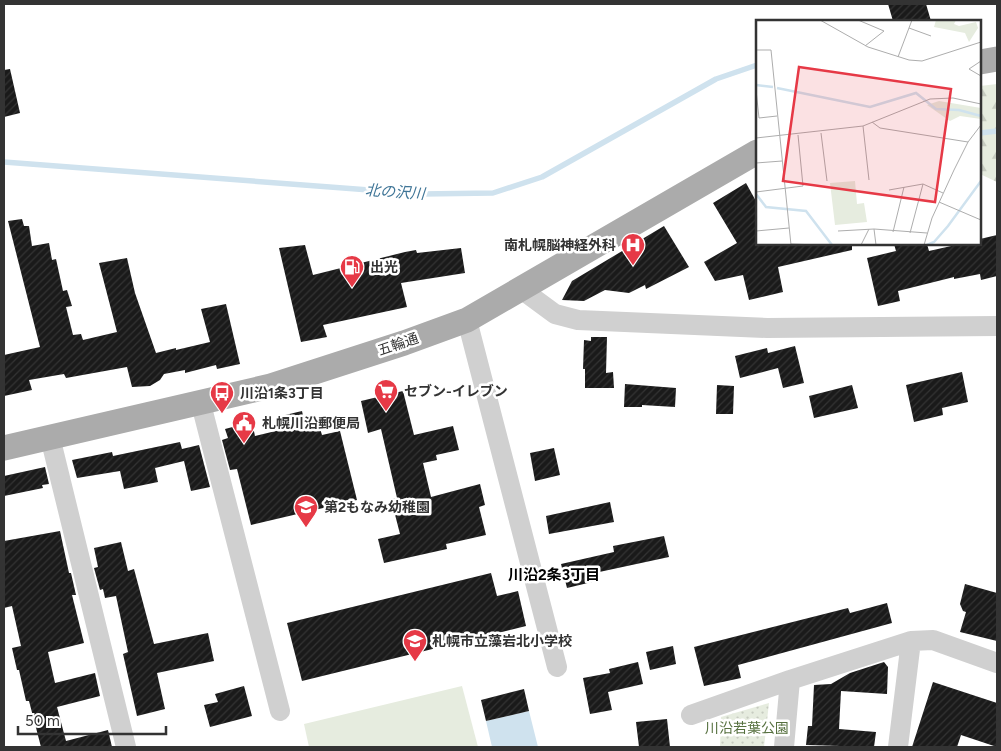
<svg xmlns="http://www.w3.org/2000/svg" width="1001" height="751" viewBox="0 0 1001 751" font-family="Figtree,'Noto Sans JP',sans-serif">
	<style>
		.forest { fill: url(#forest-firs) }
		.park { fill: url(#park-dots) }
		.garden { fill: #e6ecdf }
		.water { fill: #cfe2ee }
		.lines { fill: none; stroke-linecap: round; stroke-linejoin: round }
		.stream { stroke: #cfe2ee; stroke-width: 5.5 }
		.building { fill: url(#building-hatch) }
		.minor { stroke: #d0d0d0; stroke-width: 20 }
		.major { stroke: #ababab; stroke-width: 25 }
		.labels { text-anchor: middle; stroke-width: 5; stroke-linejoin: round; paint-order: stroke }
		.poi-label { font-size: 14px; font-weight: bold; fill: #333; stroke: #fff; text-anchor: start }
		.street-label { font-size: 14px; fill: #333; stroke: #fff }
		.park-label { font-size: 14px; fill: #56703f; stroke: #fff }
		.water-label { font-size: 15px; font-style: italic; fill: #3f7597; stroke: #fff }
		.neighbourhood-label { font-size: 15px; font-weight: bold; fill: #000; stroke: #fff }
		.inset-river { fill: none; stroke: #cfe2ee; stroke-width: 2.5 }
		.inset-road { fill: none; stroke: #adadad; stroke-width: 1 }
		.view { fill: #e63946; fill-opacity: 0.15; stroke: #e63946; stroke-width: 2.5 }
		.inset-edge { fill: none; stroke: #333; stroke-width: 2.5 }
	</style>
	<defs>
		<pattern id="forest-firs" width="22" height="20" patternUnits="userSpaceOnUse" patternTransform="scale(1.25)"><rect width="22" height="20" fill="#e6ecdf"/><path d="M5 1l3.5 6h-7zM16 11l3.5 6h-7z" fill="#c6cbc0"/></pattern>
		<pattern id="park-dots" width="8" height="8" patternUnits="userSpaceOnUse" patternTransform="scale(1.25)"><rect width="8" height="8" fill="#e6ecdf"/><path d="M2 2h.1M6 6h.1" fill="none" stroke="#c6cbc0" stroke-width="1.8" stroke-linecap="round"/></pattern>
		<pattern id="building-hatch" width="6" height="6" patternUnits="userSpaceOnUse" patternTransform="scale(1.25)"><rect width="6" height="6" fill="#1a1a1a"/><path d="M-1 1l2-2M0 6l6-6M5 7l2-2" fill="none" stroke="#333"/></pattern>
	</defs>
	<rect width="100%" height="100%" fill="#fff"/>
	<path class="forest" d="M997 84V182L980 174V86Z"/>
	<path class="park" d="M769 703 764 747H720L721 717Z"/>
	<path class="garden" d="M462 686 478 747H309L304 724Z"/>
	<path class="water" d="M529 711 538 747H492L486 721Z"/>
	<g class="lines">
		<path class="stream" d="M980 133 997 131
			M4 162 422 194 493 193 542 177 716 79 757 65"/>
	</g>
	<path class="building" d="M888 4H926L931 21H893Z
		M10 69 20 113 4 117V70Z
		M746 183 757 203V244H852V250L778 267 783 292 749 300 743 275 715 281 704 262 737 243 713 203Z
		M22 219 24 226H29L32 246 49 243 52 260 56 259 63 291 67 290 72 306 66 307 73 335 81 334 83 340 117 332 99 263 127 258 135 293 156 353 176 348V350L210 342 201 309 226 304 240 364 217 369 216 365 185 373V370L164 374 160 380 150 386 132 387 127 367 66 378 64 374 29 380 32 390 4 396V355L40 347 8 221Z
		M664 226 689 267 646 289 645 285 629 293 605 290 584 301 562 300 572 281Z
		M997 235V276L981 280 980 274 954 279V277L898 291 900 301 878 306 867 258 896 251 894 244H927L929 251 960 244H980V239Z
		M305 245 313 275 405 252 416 250 417 253 461 248 465 273 401 283 407 307 323 325 327 337 301 342 279 248Z
		M591 337H607L606 373 613 372 614 388H585V369H583L584 340 591 341Z
		M795 346 804 383 783 388 778 368 740 378 735 356 767 348 768 353Z
		M962 372 968 402 942 408 943 415 914 422 906 385Z
		M625 384 676 388 675 407 642 405V407H624Z
		M717 385 734 386 733 414H716Z
		M852 385 858 408 814 418 809 396Z
		M403 391 414 435 453 426 459 450 436 455 437 460 423 463 431 497 480 484 485 505 479 507 486 535 446 544 447 549 384 563 378 539 400 534 391 499 397 498 381 429 368 433 361 401Z
		M302 411 305 425 318 422 322 435 340 431 357 500 251 525 237 469 230 470 222 440 228 438 225 429 252 422 255 436 284 429 281 416Z
		M180 442 182 449 199 445 210 487 191 491 184 461 155 468 158 482 124 489 120 471 77 478 72 460 112 452 113 456Z
		M554 448 560 475 535 481 530 453Z
		M45 467 49 484 42 485 43 488 4 496V476Z
		M610 502 614 522 549 534 546 516Z
		M60 531 69 573H71L76 595H72L84 643 48 652 55 683 95 673 100 696 57 707 66 741 108 730 112 747H41L29 701H26L19 670H17L12 648 21 646 12 606 4 608V541Z
		M664 536 669 557 590 574 592 582 567 588 561 564 614 552 613 546Z
		M121 542 128 571 134 569 154 644 208 633 214 661 157 673 165 709 137 716 123 654 128 652 116 596 105 598 103 589 100 590 94 568 98 567 94 548Z
		M491 573 497 596 518 591 526 626 302 681 287 623Z
		M965 584 997 593V641L960 632 966 612 963 611 960 604Z
		M887 603 892 623 738 665 741 678 704 686 694 647 848 608 850 613Z
		M673 646 676 664 650 670 646 652Z
		M638 662 643 684 608 692 612 710 590 714 583 678 610 673 609 669Z
		M884 662 888 667 887 694 841 691 839 729 876 732 874 747 806 745 808 726H812L814 685 831 684 850 673Z
		M933 682 997 703V747L961 735 957 747H912Z
		M244 686 252 716 210 727 204 705 218 702 215 694Z
		M524 689 529 711 486 721 481 700Z
		M667 719 670 747H639L636 722Z"/>
	<g class="lines">
		<path class="minor" d="M521 289 555 314 578 320 767 328 997 326
			M467 320 557 667
			M201 404 280 711
			M50 437 126 747
			M691 715 790 680 911 641 933 640 997 663
			M784 747 790 680
			M898 747 911 641"/>
		<path class="major" d="M980 62 997 59
			M4 448 271 386 404 343 467 320 757 152"/>
	</g>
	<defs>
		<g id="hospital-pin" transform="scale(1.25)"><path d="M0 17L-7.5 6A9.5 9.5 0 1 1 7.5 6Z" fill="#e63946" stroke="#fff"/><path d="M-5-5h3v3.5h4V-5h3V5h-3V1.5h-4V5h-3Z" fill="#fff"/></g>
		<g id="fuel-pin" transform="scale(1.25)"><path d="M0 17L-7.5 6A9.5 9.5 0 1 1 7.5 6Z" fill="#e63946" stroke="#fff"/><path d="M-5.5-6h7V0h2V4h1.3V-2.5L3-4.5l.8-.8L6-3V5H2.5V1h-1V6h-7ZM-4.2-4.7v3.2H.2V-4.7Z" fill="#fff"/></g>
		<g id="supermarket-pin" transform="scale(1.25)"><path d="M0 17L-7.5 6A9.5 9.5 0 1 1 7.5 6Z" fill="#e63946" stroke="#fff"/><path d="M-6-5.5h2.5l.6 2H6L4.5 2H-2.5L-4.4-4H-6ZM-1.5 3.2a1.3 1.3 0 1 0 .1 0ZM3 3.2a1.3 1.3 0 1 0 .1 0Z" fill="#fff"/></g>
		<g id="bus-pin" transform="scale(1.25)"><path d="M0 17L-7.5 6A9.5 9.5 0 1 1 7.5 6Z" fill="#e63946" stroke="#fff"/><path d="M-5-6H5V4H4V6H2V4H-2V6H-4V4H-5ZM-3.5-4V0h7V-4ZM-3.5 1.2v1.5H-2V1.2ZM2 1.2v1.5H3.5V1.2Z" fill="#fff"/></g>
		<g id="civic-pin" transform="scale(1.25)"><path d="M0 17L-7.5 6A9.5 9.5 0 1 1 7.5 6Z" fill="#e63946" stroke="#fff"/><path d="M-.6-6.5H3V-4.5H.6V-3L4-1V1h2V6H-6V1h2V-1L-.6-3ZM-1.2 2.5V6h2.4V2.5Z" fill="#fff"/></g>
		<g id="school-pin" transform="scale(1.25)"><path d="M0 17L-7.5 6A9.5 9.5 0 1 1 7.5 6Z" fill="#e63946" stroke="#fff"/><path d="M0-5L7-2L0 1L-7-2ZM-4 1L0 2.5L4 1V4Q0 6-4 4Z" fill="#fff"/></g>
	</defs>
	<g fill-rule="evenodd">
		<use href="#hospital-pin" x="633" y="245"/>
		<use href="#fuel-pin" x="352" y="267"/>
		<use href="#supermarket-pin" x="386" y="391"/>
		<use href="#bus-pin" x="222" y="393"/>
		<use href="#civic-pin" x="244" y="423"/>
		<use href="#school-pin" x="306" y="507"/>
		<use href="#school-pin" x="415" y="641"/>
	</g>
	<g class="labels">
		<g class="poi-label">
			<text x="616" y="250" text-anchor="end">南札幌脳神経外科</text>
			<text x="370" y="272">出光</text>
			<text x="404" y="396">セブン-イレブン</text>
			<text x="240" y="398">川沿1条3丁目</text>
			<text x="262" y="428">札幌川沿郵便局</text>
			<text x="324" y="512">第2もなみ幼稚園</text>
			<text x="432" y="646">札幌市立藻岩北小学校</text>
		</g>
		<g class="street-label">
			<text transform="translate(398 344) rotate(-19)" y="5">五輪通</text>
		</g>
		<g class="park-label">
			<text x="747" y="733">川沿若葉公園</text>
		</g>
		<g class="water-label">
			<text transform="translate(395 192) rotate(4)" y="5">北の沢川</text>
		</g>
		<g class="neighbourhood-label">
			<text x="554" y="580">川沿2条3丁目</text>
		</g>
	</g>
	<g transform="translate(756 20)">
		<rect width="225" height="225" fill="#fff"/>
		<path d="M183 81 225 88V99L204 96 194 101 171 85Z" fill="#e6ecdf"/>
		<path d="M180 0H200L198 4 203 6 220 2 222 8 213 22 209 13 178 7Z" fill="#e6ecdf"/>
		<path d="M99 161 101 184 108 183 111 202 79 205 74 163Z" fill="#e6ecdf"/>
		<path class="inset-river" d="M0 65 17 67M21 68 114 87 160 73 180 89 203 90 225 96M0 174 10 187 50 191 76 225M171 225 178 222 192 206 225 161"/>
		<path class="inset-road" d="M64 0 112 27 153 40 166 41 225 22M102 0 128 11 109 26M153 8 175 16M0 30H15L35 225M142 37 156 0M225 41 213 49 225 56M0 70 3 98 21 96M116 102 124 108 212 122M107 106 113 160M65 113 71 161M0 118 107 106 174 79 197 78 225 84M0 143 26 141M133 170 167 164 187 173M0 172 47 166 42 115M183 182 225 200M118 209 120 225M0 211 33 208M82 211 118 209 171 213M137 212 148 167M154 213 167 164M35 224 62 225M105 225 113 209M168 225 176 198 198 150 212 122 225 105"/>
		<path class="view" d="M43 47 195 69 179 182 27 161Z"/>
		<rect width="225" height="225" class="inset-edge"/>
	</g>
	<rect width="1001" height="751" fill="none" stroke="#333333" stroke-width="10"/>
	<path d="M18 726v8h148v-8" fill="none" stroke="#333333" stroke-width="2.5"/>
	<text x="25" y="726" font-size="15" fill="#333333" stroke="#ffffff" stroke-width="4" paint-order="stroke">50 m</text>
</svg>
